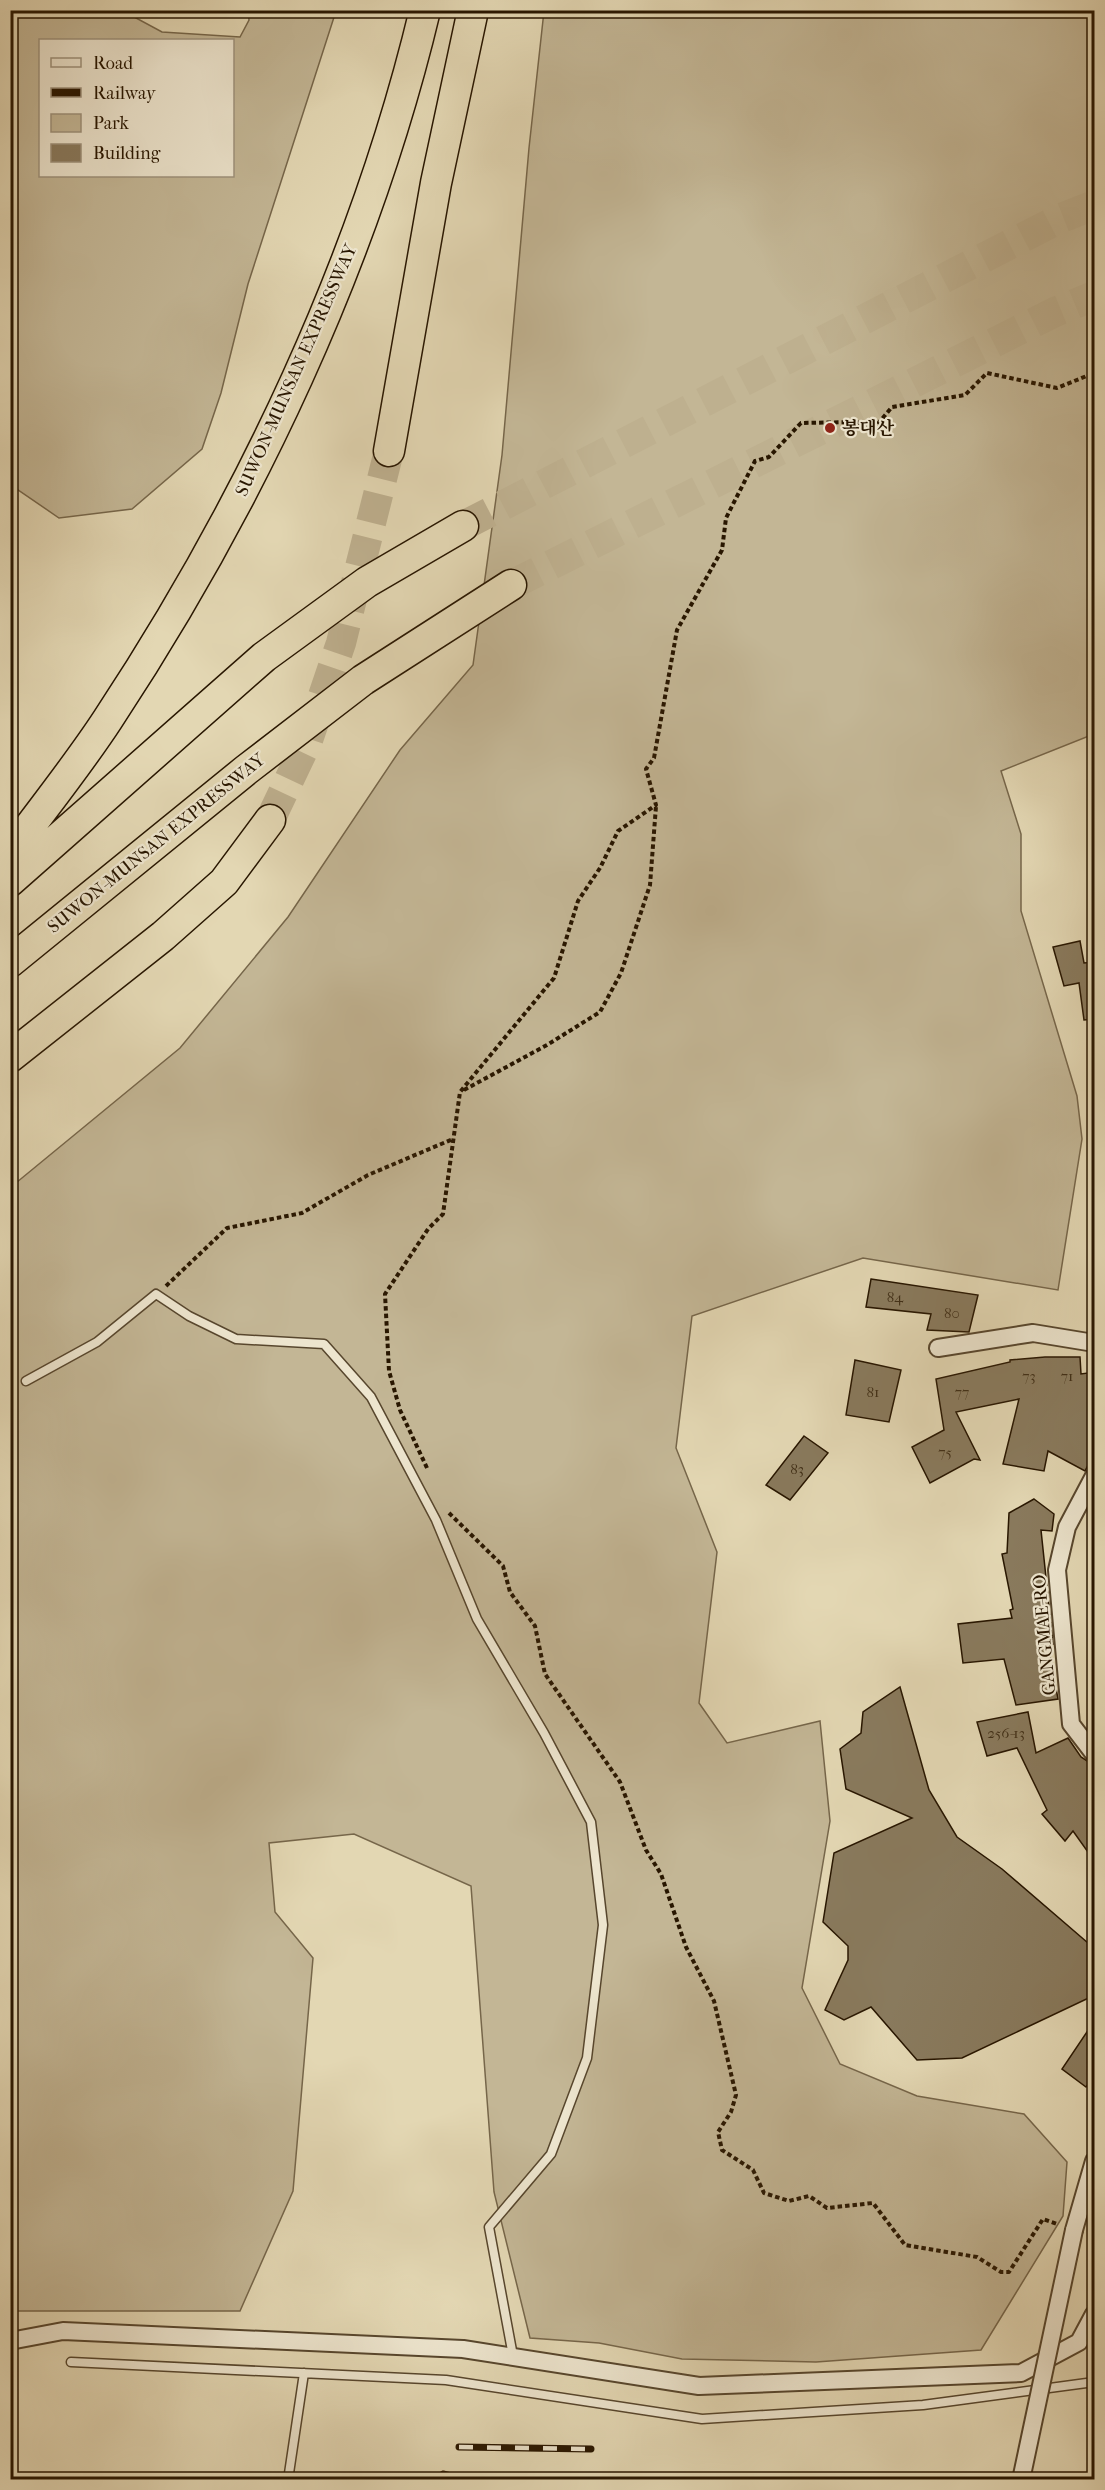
<svg xmlns="http://www.w3.org/2000/svg" width="1105" height="2490" viewBox="0 0 1105 2490" font-family="'IM FELL French Canon','Noto Serif KR',serif">
	<style>
		.green { fill: #c3b695; stroke: #76664a; stroke-width: 1.5; fill-rule: evenodd }
		.building { fill: #897a5d; stroke: #281600; stroke-width: 1.5 }
		.lines { fill: none; stroke-linecap: round; stroke-linejoin: round }
		.motorway-tunnel { stroke: #beb08f; stroke-width: 30; stroke-dasharray: 30 15; stroke-linecap: butt }
		.service-casing { stroke: #57462d; stroke-width: 11 }
		.minor-casing { stroke: #57462d; stroke-width: 20 }
		.motorway-casing { stroke: #281600; stroke-width: 33 }
		.path { stroke: #281600; stroke-width: 4; stroke-dasharray: 4.5 3; stroke-linecap: butt }
		.service { stroke: #ede5ce; stroke-width: 8 }
		.minor { stroke: #ede5ce; stroke-width: 16 }
		.motorway { stroke: #e3d7b3; stroke-width: 30 }
		.rail-casing { stroke: #281600; stroke-width: 7 }
		.rail { stroke: #ede5ce; stroke-width: 4.5; stroke-dasharray: 14; stroke-linecap: butt }
		.minor-bridge-casing { stroke: #57462d; stroke-width: 20; stroke-linecap: butt }
		.minor-bridge { stroke: #ede5ce; stroke-width: 16 }
		.poi-dot { fill: #8f2418; stroke: #ede5ce; stroke-width: 2 }
		.labels { text-anchor: middle; stroke-width: 4.5; stroke-linejoin: round; paint-order: stroke }
		.number-label { font-size: 15px; fill: #402f17 }
		.street-label { font-size: 18px; fill: #281600; stroke: #ede5ce }
		.poi-label { font-size: 18px; font-weight: bold; fill: #281600; stroke: #ede5ce; text-anchor: start }
	</style>
	<rect width="100%" height="100%" fill="#e3d7b3"/>
	<filter id="stains"><feTurbulence type="fractalNoise" baseFrequency=".00333" numOctaves="4"/><feColorMatrix values="0 0 0 0 .2 0 0 0 0 .09 0 0 0 0 .02 0 0 0 .5 -.17"/></filter>
	<radialGradient id="worn" r=".72"><stop offset=".6" stop-color="#630" stop-opacity="0"/><stop offset="1" stop-color="#630" stop-opacity=".3"/></radialGradient>
	<path class="green" d="M77 11 125 12 162 32 240 37 249 20 248 11H336L248 284 221 393 202 449 132 509 59 518 11 485 10 11ZM40 40H232V176H40Z
		M544 11H1094V734L1001 771 1021 834V911L1077 1096 1082 1139 1058 1290 863 1258 692 1316 676 1448 717 1552 699 1703 727 1743 820 1721 830 1821 802 1988 840 2064 917 2096 1024 2114 1067 2162 1063 2216 981 2350 816 2362 682 2359 599 2343 530 2338 494 2192 471 1886 354 1834 269 1843 275 1912 313 1958 293 2191 240 2311H11V1187L180 1048 288 917 400 750 473 665 502 455 529 148Z"/>
	<path class="building" d="M1080 941 1084 963 1095 962V1019L1084 1020 1079 983 1064 986 1053 947Z
		M871 1279 978 1295 969 1332 927 1330 931 1314 866 1307Z
		M1045 1357H1080L1081 1374 1095 1372V1451L1085 1471 1048 1451 1044 1471 1003 1464 1019 1399 956 1412 980 1460 974 1459 930 1483 912 1447 944 1430 936 1379 1010 1362V1360Z
		M855 1360 901 1370 889 1422 846 1415Z
		M804 1436 828 1453 790 1500 766 1485Z
		M1034 1499 1054 1514 1052 1531 1041 1530 1053 1644H1048L1058 1699 1016 1705 1004 1659 963 1663 958 1624 1012 1618 1010 1610 1013 1609 1002 1554 1007 1553 1009 1513Z
		M900 1687 929 1790 957 1837 1002 1869 1095 1949V1995L962 2058 917 2060 871 2007 844 2020 825 2010 848 1960V1946L823 1922 834 1853 912 1818 846 1789 840 1749 861 1733 863 1712Z
		M1028 1712 1036 1753 1068 1738 1081 1757 1095 1766V1862L1073 1831 1065 1841 1042 1814 1047 1810 1017 1748 987 1756 977 1722Z
		M1095 2020V2075L1086 2087 1062 2069Z"/>
	<g class="lines">
		<path class="motorway-tunnel" d="M463 526 1059 219 1094 205
			M511 585 1055 312 1094 296
			M270 820 308 740 341 643 389 451"/>
		<g class="service-casing">
			<path id="service" d="M26 1381 97 1342 156 1294 189 1316 236 1339 324 1344 371 1397 436 1520 477 1619 544 1733 591 1822 603 1925 587 2058 551 2154 489 2227 513 2356
				M71 2362 446 2380 702 2419 923 2405 1094 2382
				M288 2480 304 2373"/>
		</g>
		<g class="minor-casing">
			<path id="minor" d="M938 1348 1033 1333 1094 1343
				M1094 1476 1067 1527 1057 1570 1071 1724 1094 1754
				M1074 2230 1094 2161
				M10 2341 63 2331 463 2349 699 2386 1021 2373 1079 2342 1094 2314"/>
		</g>
		<g class="motorway-casing">
			<path id="motorway" d="M389 451 436 183 473 10
				M10 853C43 808 78 765 108 719 250 504 365 261 425 10
				M10 881 264 657 367 582 463 526
				M10 962 246 770 363 680 511 585
				M10 1057 163 936 224 882 270 820"/>
		</g>
		<path class="path" d="M464 1090 547 1045 600 1012 621 973 650 885 656 806
			M166 1286 227 1228 302 1213 368 1175 453 1139
			M427 1468 400 1410 389 1371 385 1294 428 1229 443 1214 460 1092 554 978 578 901 600 868 618 831 656 805 646 769 654 758 677 630 722 550 726 518 755 461 769 457 801 423 855 422 876 426 892 407 965 395 987 373 1057 388 1094 373
			M449 1513 503 1566 510 1592 535 1626 545 1674 620 1782 646 1850 661 1874 686 1947 714 2001 736 2095 731 2112 718 2132 722 2150 753 2170 764 2193 789 2201 809 2196 827 2208 873 2203 905 2245 977 2257 1001 2272H1009L1043 2219 1057 2224"/>
		<use href="#service" class="service"/>
		<use href="#minor" class="minor"/>
		<use href="#motorway" class="motorway"/>
		<g class="rail-casing">
			<path id="rail" d="M459 2447 591 2449
				M443 2474 466 2480"/>
		</g>
		<use href="#rail" class="rail"/>
		<g class="minor-bridge-casing">
			<path id="minor-bridge" d="M1021 2480 1074 2230"/>
		</g>
		<use href="#minor-bridge" class="minor-bridge"/>
	</g>
	<circle class="poi-dot" cx="830" cy="428" r="6"/>
	<g class="labels">
		<g class="number-label">
			<text x="895" y="1302">84</text>
			<text x="952" y="1318">80</text>
			<text x="1029" y="1381">73</text>
			<text x="1067" y="1381">71</text>
			<text x="873" y="1397">81</text>
			<text x="962" y="1397">77</text>
			<text x="945" y="1457">75</text>
			<text x="797" y="1474">83</text>
			<text x="1006" y="1738">256-13</text>
		</g>
		<g class="street-label">
			<text transform="translate(296 370) rotate(-66)" y="6">SUWON-MUNSAN EXPRESSWAY</text>
			<text transform="translate(156 843) rotate(-39)" y="6">SUWON-MUNSAN EXPRESSWAY</text>
			<text transform="translate(1044 1635) rotate(-95)" y="6">GANGMAE-RO</text>
		</g>
		<g class="poi-label">
			<text x="842" y="434">봉대산</text>
		</g>
	</g>
	<rect width="1105" height="2490" fill="none" stroke="#e3d7b3" stroke-width="36"/>
	<rect x="12" y="12" width="1081" height="2466" fill="none" stroke="#281600" stroke-width="3"/>
	<rect x="18" y="18" width="1069" height="2454" fill="none" stroke="#281600" stroke-width="1.5"/>
	<rect x="39" y="39" width="195" height="138" fill="#ede5ce" stroke="#9e927c" stroke-width="1.5"/>
	<rect x="51" y="58" width="30" height="9" fill="#ede5ce" stroke="#9e927c" stroke-width="1.5"/>
	<text x="93" y="69" font-size="18" fill="#281600">Road</text>
	<rect x="51" y="88" width="30" height="9" fill="#281600" stroke="#9e927c" stroke-width="1.5"/>
	<text x="93" y="99" font-size="18" fill="#281600">Railway</text>
	<rect x="51" y="114" width="30" height="18" fill="#c3b695" stroke="#9e927c" stroke-width="1.5"/>
	<text x="93" y="129" font-size="18" fill="#281600">Park</text>
	<rect x="51" y="144" width="30" height="18" fill="#897a5d" stroke="#9e927c" stroke-width="1.5"/>
	<text x="93" y="159" font-size="18" fill="#281600">Building</text>
	<rect width="100%" height="100%" filter="url(#stains)"/>
	<rect width="100%" height="100%" fill="url(#worn)"/>
</svg>
